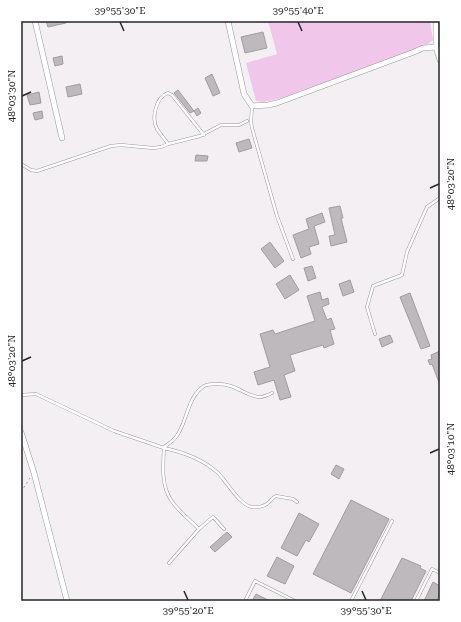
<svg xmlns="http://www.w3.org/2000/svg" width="461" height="622" viewBox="0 0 461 622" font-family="'Roboto Serif',serif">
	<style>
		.green { fill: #f0c7eb }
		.building { fill: #beb9bd; stroke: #a09c9f }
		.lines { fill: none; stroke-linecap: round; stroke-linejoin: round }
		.service-casing { stroke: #9d999c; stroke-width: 3.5 }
		.minor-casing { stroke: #9d999c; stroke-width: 6 }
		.path { stroke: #a39fa2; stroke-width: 1; stroke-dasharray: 2 3; stroke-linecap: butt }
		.service { stroke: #fff; stroke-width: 2.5 }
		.minor { stroke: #fff; stroke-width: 5 }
		.ticks { fill: none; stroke: #272527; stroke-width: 1.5 }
		.neatline { fill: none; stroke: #272527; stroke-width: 1.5 }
		.ticks-label { font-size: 10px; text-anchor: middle; fill: #272527 }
	</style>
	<rect width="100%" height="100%" fill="#f4eff3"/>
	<path class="green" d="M268 21H430L433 40 425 46 282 98 263 102 256 101 246 63 277 54Z"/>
	<path class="building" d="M46 21H66V23L48 27Z
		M263 32 267 48 245 53 241 37Z
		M62 56 63 64 55 66 53 58Z
		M212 74 220 93 213 96 205 78Z
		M80 84 82 94 68 97 66 87Z
		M178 90 194 111 190 113 174 93Z
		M39 92 41 103 30 105 27 95Z
		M198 108 201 113 197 116 194 111Z
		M42 111 43 118 35 120 33 113Z
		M249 139 252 148 239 152 236 143Z
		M196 155 208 156 207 161H195Z
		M340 206 343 218H341L347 242 331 246 329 236 335 235 329 208Z
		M322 213 325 222 314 226 319 244 309 247 311 254 301 258 293 235 309 229 306 219Z
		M270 242 284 261 275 268 261 249Z
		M312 266 316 278 308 281 304 268Z
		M290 275 299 290 285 299 276 284Z
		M350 280 354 292 343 296 339 284Z
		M320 292 322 300 328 298 329 304 322 307 327 320 331 318 335 329 330 330 334 344 324 348 323 345 290 355 295 371 284 375 291 397 280 400 274 380 258 385 254 372 270 367 260 334 273 330 275 334 315 321 307 296Z
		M410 293 430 346 421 349 400 297Z
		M390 335 393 342 382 347 379 339Z
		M440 351V385L432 364 430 365 428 360 432 359 431 355Z
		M336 465 344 469 339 479 331 474Z
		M351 500 389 519 351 593 313 574Z
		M299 513 319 524 309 542 306 540 297 556 281 548Z
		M227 532 232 537 215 552 210 547Z
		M277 557 294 566 285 584 267 576Z
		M402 558 421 566 420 568 426 571 411 601H380Z
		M433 582 440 586V594L436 601H424Z
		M256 594 270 601H252Z"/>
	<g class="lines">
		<g class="service-casing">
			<path id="service" d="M252 107 251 122 252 128 277 216 293 259
				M168 144C165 139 160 134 157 129 151 118 156 97 168 93L172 95 204 135
				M21 164 31 170 37 171 111 146 121 145 153 148 161 147 168 144 200 136 221 125H239L247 121
				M375 334 367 307 373 286 402 275 407 252 427 207 440 198
				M21 395 36 394 114 431 164 448C163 465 161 485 171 500 178 511 190 520 199 529
				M164 447C168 444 173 441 176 437 187 423 187 397 204 386 208 384 212 384 216 384 236 383 246 397 260 397 264 397 268 395 272 393
				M164 448C183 452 202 459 217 472 226 480 239 505 252 507 257 508 266 506 269 502 272 500 272 498 276 496L293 499 297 502
				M169 563 199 529 213 517 224 529
				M245 601 255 581 295 601
				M351 601 392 521
				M416 601 432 569 440 573"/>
		</g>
		<g class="minor-casing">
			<path id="minor" d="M35 21 62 138
				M228 21 244 94 252 106 268 105 277 103 414 52 423 48 436 47
				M436 21V47L440 60
				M21 432 34 473 67 601"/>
		</g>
		<path class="path" d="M21 492 30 478"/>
		<use href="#service" class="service"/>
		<use href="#minor" class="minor"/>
	</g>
	<path class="ticks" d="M120 22 124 31M298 22 302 31M22 96 31 92M430 188 439 184M22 361 31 357M430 453 439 449M184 591 188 600M362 591 366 600"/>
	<rect width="461" height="622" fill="none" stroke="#ffffff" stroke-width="44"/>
	<rect x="22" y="22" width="417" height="578" class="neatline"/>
	<g class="ticks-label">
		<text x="120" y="14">39°55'30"E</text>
		<text x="298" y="14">39°55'40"E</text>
		<text transform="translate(11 96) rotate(-90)" y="4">48°03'30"N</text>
		<text transform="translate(450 184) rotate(-90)" y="4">48°03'20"N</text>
		<text transform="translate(11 361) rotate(-90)" y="4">48°03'20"N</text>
		<text transform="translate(450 449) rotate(-90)" y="4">48°03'10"N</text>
		<text x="188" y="614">39°55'20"E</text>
		<text x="366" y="614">39°55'30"E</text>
	</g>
</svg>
